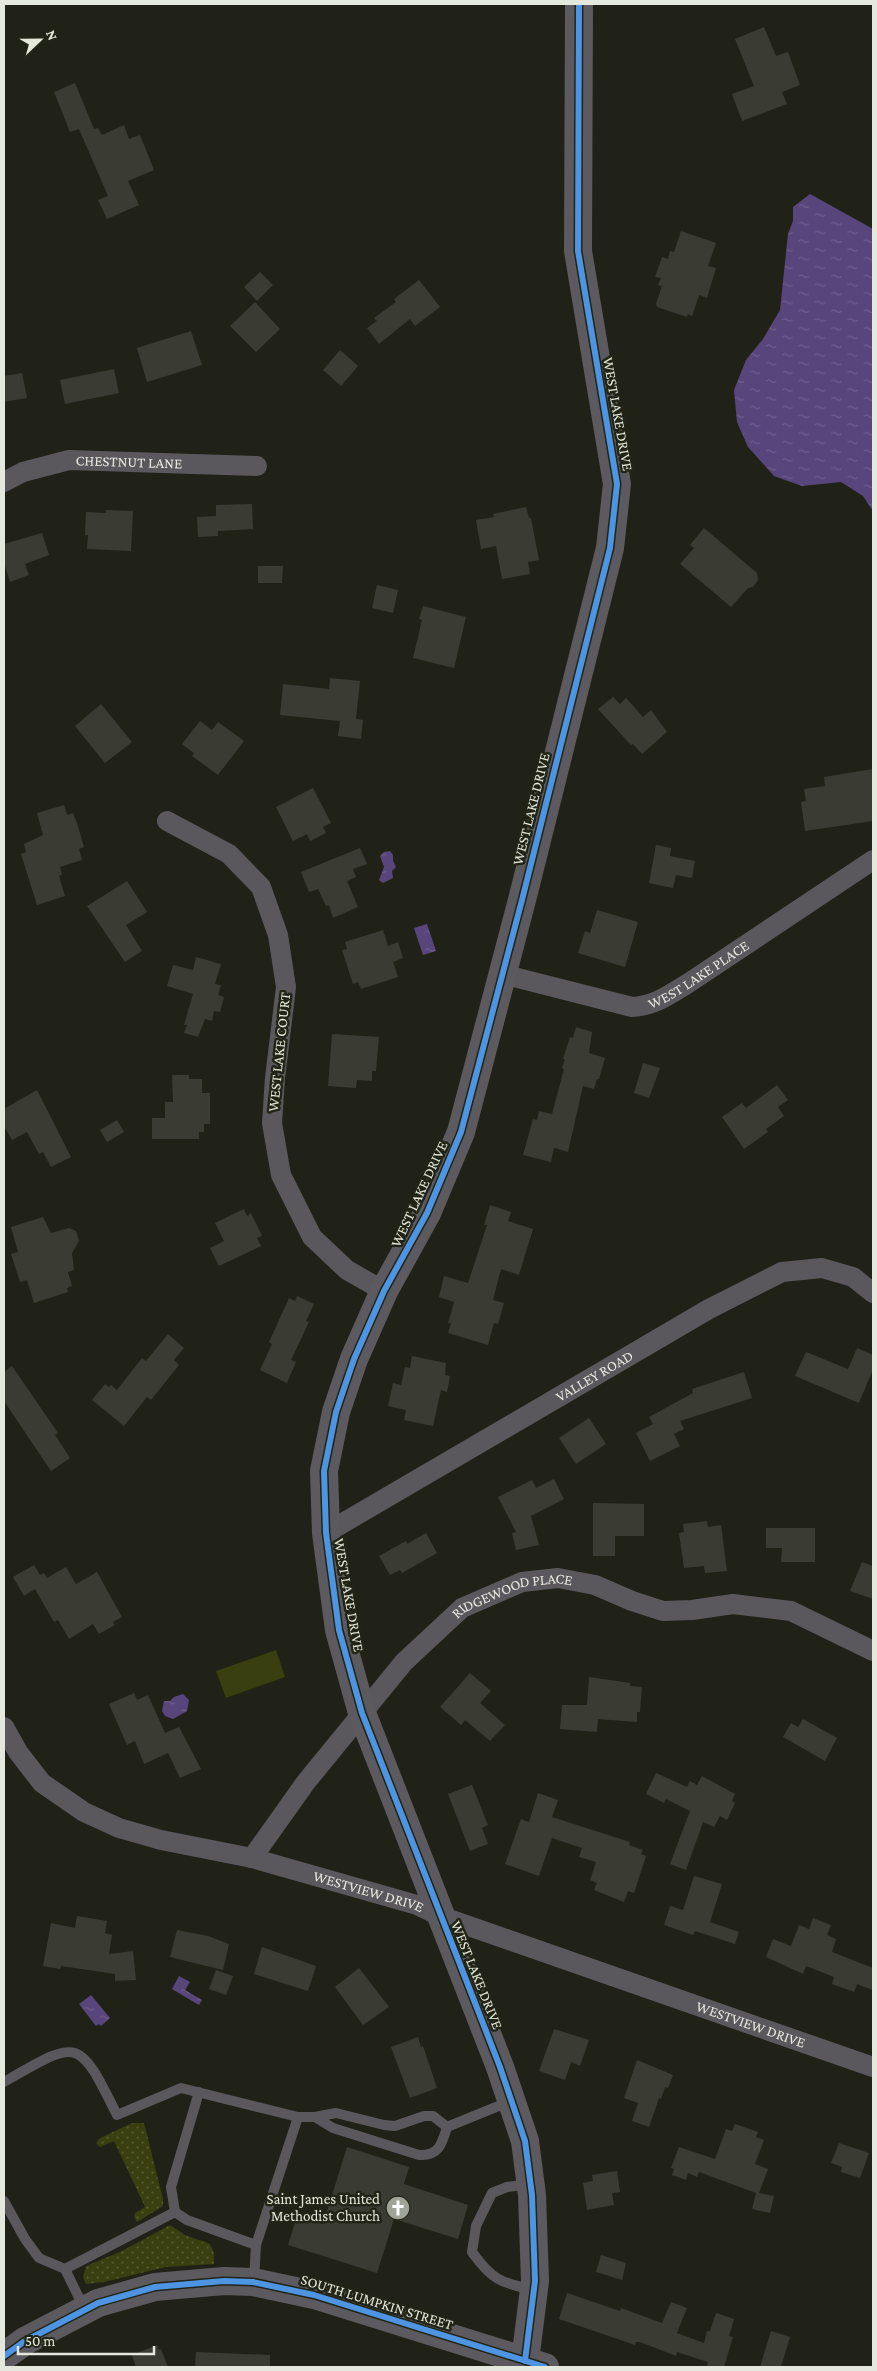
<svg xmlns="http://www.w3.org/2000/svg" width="877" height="2371" viewBox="0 0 877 2371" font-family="'Crimson Pro',serif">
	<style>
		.grass { fill: url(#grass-dots) }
		.park { fill: #393f0e }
		.water { fill: url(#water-ripples) }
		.building { fill: #3a3c34 }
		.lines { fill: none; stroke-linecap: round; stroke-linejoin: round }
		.service { stroke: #5a585d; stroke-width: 10 }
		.minor { stroke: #5a585d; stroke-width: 20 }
		.secondary { stroke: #5c5a5e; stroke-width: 28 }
		.cycleway-casing { stroke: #222515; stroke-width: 9 }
		.cycleway { stroke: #4d94e3; stroke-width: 6 }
		.labels { text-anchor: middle; stroke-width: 5; stroke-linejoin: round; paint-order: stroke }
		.street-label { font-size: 15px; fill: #e5e8dd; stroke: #222515 }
		.poi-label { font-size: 15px; fill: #e5e8dd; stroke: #222515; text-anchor: end }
	</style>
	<defs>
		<pattern id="grass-dots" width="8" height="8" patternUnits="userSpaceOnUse" patternTransform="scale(1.25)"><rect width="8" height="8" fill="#393f0e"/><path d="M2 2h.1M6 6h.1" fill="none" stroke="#565b31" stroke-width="1.8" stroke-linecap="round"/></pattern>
		<pattern id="water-ripples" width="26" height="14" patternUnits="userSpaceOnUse" patternTransform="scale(1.25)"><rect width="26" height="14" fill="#58457c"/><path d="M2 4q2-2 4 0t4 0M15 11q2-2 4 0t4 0" fill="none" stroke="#70608e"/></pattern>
	</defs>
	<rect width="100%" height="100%" fill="#202218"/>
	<path class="grass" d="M132 2123H144L163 2199V2206L137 2222 134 2217 135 2213 145 2207 114 2141 100 2147 96 2143 100 2138Z
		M170 2225 185 2235 210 2244 214 2253V2264L166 2267 104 2282 86 2284 83 2277 86 2266 122 2251Z"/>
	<path class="park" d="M276 1650 285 1677 226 1698 216 1671Z"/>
	<path class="water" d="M810 194 873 229V511L863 496 841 482 802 486 774 476 748 447 737 422 734 390 746 360 763 339 780 310 788 234 793 221V207Z
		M390 851 393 855V861L396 867 392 871 393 878 383 883 379 880 384 867 380 856 384 852Z
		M427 924 436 951 423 955 414 928Z
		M183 1694 189 1700 187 1711 173 1719 165 1716 162 1711 164 1701H170L174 1697Z
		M179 1976 190 1982 185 1990 202 2000 199 2005 172 1989Z
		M91 1995 110 2018 101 2026 99 2024 96 2026 79 2004Z"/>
	<path class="building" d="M764 27 776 56 788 52 800 85 782 92 787 104 742 121 732 94 754 86 735 39Z
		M75 83 94 129 98 128 102 135 124 125 129 139 140 135 154 170 128 181 139 205 107 219 98 200 108 196 79 129 70 132 54 92Z
		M681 231 716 243 708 266 716 268 707 298 699 295 692 316 688 314 687 317 657 307 656 304 662 286 658 285 661 278 655 277 662 257 668 259 670 251 674 252Z
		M260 272 273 285 257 301 244 287Z
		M419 280 440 307 415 326 410 319 379 344 367 328 377 321 374 318 396 302 394 299Z
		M255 302 280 329 256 352 230 326Z
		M191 331 202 365 147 382 137 348Z
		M340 350 358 366 341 386 323 370Z
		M114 369 119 393 65 404 60 380Z
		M22 373 27 398 4 402V376Z
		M252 504 253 529 218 531V536L198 537 197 517 216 516V505Z
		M526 507 529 518H531L539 560 528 562 530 574 502 579 496 546 481 549 476 520 494 517 493 514Z
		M106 510 133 511 131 551 87 549 88 535H85L86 512 106 513Z
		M704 528 757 573 758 580 753 587 748 588 731 607 680 564 694 548 690 545Z
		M42 533 49 555 25 564 29 575 10 582 4 563V544Z
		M258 566H283L282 583H258Z
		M377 585 398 590 393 613 372 608Z
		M423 606 466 617 454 668 413 658 422 620 419 619Z
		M330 678 360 681 356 719 363 720 361 739 338 736 340 721 280 715 283 684 329 689Z
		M613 697 620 704 626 698 643 717 651 710 667 732 642 754 633 744 631 745 598 709Z
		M101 704 132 742 105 763 75 726Z
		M200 721 212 730 218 722 244 741 218 775 192 756 194 753 182 744Z
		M873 769V821L805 831 801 802 806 801 804 789 825 786 824 777Z
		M313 788 331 823 323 827 326 833 310 841 307 834 293 841 276 807Z
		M64 805 67 815 73 813 77 823 84 847 79 849 82 860 60 867 62 874 59 876 65 896 37 905 21 854 26 852 24 844 43 835 37 813Z
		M656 845 671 848 670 856 695 861 692 878 676 875 673 888 649 883Z
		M360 848 367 864 353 869 356 877 347 881 358 907 333 918 329 905 326 906 318 889 309 892 301 872Z
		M127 881 147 912 126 925 142 951 125 962 87 906Z
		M597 910 638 922 625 967 578 953 585 931 590 933Z
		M383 930 388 946 398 942 403 958 393 962 398 977 361 989 358 982 353 984 342 950 347 949 345 942Z
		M196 957 221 964 215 984 221 985 218 995 224 997 220 1012 214 1011 212 1021 205 1019 198 1037 184 1033 187 1025H184L193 994 167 986 173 965 193 970Z
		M576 1027 592 1032 589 1053 605 1058 599 1079H597L594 1089 583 1086 568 1152 554 1148 551 1162 523 1155 533 1119 537 1120 539 1111 552 1114 564 1069 562 1068 565 1059H563L570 1037 573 1038Z
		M332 1034 379 1037 376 1071H372V1081L357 1080 356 1088 328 1086Z
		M643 1063 660 1068 649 1098 634 1093Z
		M172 1075H189V1079H202V1093H210V1124H204V1132H199V1139H152V1118H165V1102H173Z
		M777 1085 788 1100 778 1107 784 1116 766 1129 768 1132 744 1149 722 1117 742 1103 746 1108Z
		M37 1090 71 1157 51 1167 43 1152 39 1154 27 1132 12 1140 4 1126V1109Z
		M117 1120 124 1132 107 1142 100 1130Z
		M490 1205 511 1212 508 1221 533 1229 519 1275 501 1269 493 1300 504 1303 498 1324 494 1323 488 1345 448 1333 451 1323H448L454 1302 439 1297 444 1276 468 1283 487 1225H484Z
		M244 1209 247 1216 251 1213 262 1236 257 1238 261 1246 219 1266 210 1248 224 1241 215 1223Z
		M43 1217 51 1233 69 1228 76 1231 79 1241 72 1253 74 1270 68 1272 72 1286 67 1288 68 1292 34 1303 27 1280 20 1282 11 1254 18 1252 11 1227Z
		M297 1296 314 1304 306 1321 309 1322 291 1360 296 1362 287 1383 260 1370 272 1344 269 1342 289 1298 295 1301Z
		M168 1334 184 1348 174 1360 179 1365 151 1400 147 1397 124 1426 92 1400 105 1384 109 1387 111 1385 117 1390 142 1358 146 1361Z
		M857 1348 873 1355V1369L859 1403 795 1376 806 1352 848 1369Z
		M412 1356 446 1363 445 1375 450 1376 447 1392 441 1390 433 1426 404 1420 406 1410 388 1406 393 1383 401 1385 405 1367 410 1368Z
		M12 1366 58 1433 55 1435 70 1458 51 1471 4 1401V1372Z
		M744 1372 752 1398 680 1421 684 1429 674 1434 680 1446 650 1461 636 1433 653 1424 649 1417 693 1393 692 1389Z
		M589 1418 606 1444 576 1464 559 1438Z
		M554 1479 564 1499 531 1516 539 1545 516 1550 512 1533 516 1532 498 1497 532 1480 536 1488Z
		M593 1503 644 1504V1536H615V1556H593Z
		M707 1521 708 1527 721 1525 727 1571 705 1573 704 1566 684 1568 679 1533 684 1532 683 1524Z
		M766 1528H815V1562H781L782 1548H766Z
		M426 1533 437 1553 402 1573 400 1570 390 1575 379 1556 406 1541 407 1544Z
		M862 1562 873 1566V1599L850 1591Z
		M34 1565 40 1575 44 1573 47 1578 66 1567 76 1584 97 1572 122 1617 113 1622 115 1625 99 1634 93 1624 69 1639 58 1620 54 1622 35 1589 24 1596 13 1577Z
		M470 1673 491 1691 480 1703 505 1725 490 1741 465 1720 461 1725 440 1707Z
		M589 1677 630 1683V1686L642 1687 640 1712H637V1722L598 1719 597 1732 560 1729 562 1705H587Z
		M134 1693 137 1700 148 1695 165 1733 179 1727 201 1769 180 1778 168 1753 144 1764 135 1741 127 1745 109 1704Z
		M803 1719 837 1738 825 1761 783 1737 791 1723 798 1727Z
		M656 1773 687 1787 690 1781 697 1785 702 1776 735 1794 732 1801 735 1803 727 1820 720 1816 714 1827 703 1822 686 1870 670 1864 690 1811 666 1799 664 1803 646 1794Z
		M472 1785 488 1825 482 1828 488 1844 470 1851 448 1794Z
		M538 1793 558 1800 552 1817 630 1842 629 1845 643 1850 641 1854 646 1856 634 1893 628 1891 624 1902 594 1890 597 1883 590 1880 596 1862 579 1857 582 1848 552 1838 539 1876 505 1864 521 1819 529 1822Z
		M694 1876 722 1884 710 1922 739 1932 735 1944 695 1931 693 1935 664 1925 670 1906 683 1910Z
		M77 1916 107 1921 105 1933 112 1935 109 1954 133 1951 136 1980 115 1981V1974L61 1966 60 1969 43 1966 51 1923 75 1928Z
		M813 1918 831 1925 827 1935 836 1939 832 1952 873 1968V1990L857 1984 854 1992 832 1984 834 1977 806 1966 803 1974 766 1957 773 1939 791 1946 799 1925 809 1929Z
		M177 1930 208 1936 229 1944 223 1970 170 1957Z
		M262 1947 316 1966 308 1991 254 1974Z
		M359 1968 389 2007 363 2025 335 1987Z
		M216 1970 233 1976 226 1995 209 1989Z
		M554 2029 589 2040 580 2066 571 2062 565 2080 539 2071Z
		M418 2037 421 2047 423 2046 437 2088 410 2098 391 2047Z
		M637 2060 673 2075 668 2088 665 2087 661 2099 659 2098 649 2127 632 2121 638 2103 624 2098Z
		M735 2124 758 2132 756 2137 764 2140 755 2164 768 2169 759 2193 774 2196 770 2213 752 2209 756 2193 699 2172 697 2177 688 2173 686 2180 672 2175 674 2169 671 2168 679 2147 715 2159 726 2129 732 2131Z
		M839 2143 869 2153 860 2178 841 2172 842 2167 831 2163Z
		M347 2147 409 2167 404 2184 468 2205 458 2239 394 2219 377 2273 288 2245 297 2216 323 2224Z
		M617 2171 620 2192 612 2193 614 2205 587 2210 583 2183 593 2181 592 2175Z
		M601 2255 626 2263 622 2280 596 2272Z
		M567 2293 620 2311 621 2308 662 2323 671 2302 687 2308 677 2333 704 2343 707 2331H710L716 2313 734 2319 729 2336 733 2337 724 2367H707L708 2362 677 2352 676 2356 640 2342H636L635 2345 559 2319Z
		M771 2331 790 2337 781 2367H760Z
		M157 2345 159 2350 161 2349 168 2367H136L132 2355Z
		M196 2352 270 2355V2367H195Z"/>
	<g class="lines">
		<path class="service" d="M4 2082C79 2039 78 2036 117 2115L181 2088 298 2117H315L336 2113 384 2125 395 2126 424 2116H433L447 2127
			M315 2117 333 2128 419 2155C439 2156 442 2144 447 2127
			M447 2127 511 2101
			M530 2184 507 2187 492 2193 476 2226 472 2252C492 2280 501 2283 534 2290
			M4 2201 25 2239 39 2258 65 2269
			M175 2212 187 2220 256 2245
			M254 2281 256 2245 298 2117
			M84 2308 65 2269 175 2212 171 2187 199 2092"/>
		<g class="minor">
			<path id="s1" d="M4 482 23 472 69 460 257 466"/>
			<path d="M167 821 229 854 261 887 278 935 286 987 275 1078 272 1123 281 1175 312 1237 347 1270 384 1291"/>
			<path id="s2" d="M502 974 632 1007C654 1006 669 995 687 984L873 860"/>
			<path id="s3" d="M326 1533 709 1309 782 1272 822 1268 853 1277 873 1293"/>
			<path id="s4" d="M4 1727 18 1752 42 1783 84 1812 119 1828 161 1840 252 1858 417 1905 440 1916 873 2067"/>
			<path id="s5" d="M252 1858 306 1782 404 1662 462 1608 522 1582 558 1578 595 1585 632 1601 663 1611 692 1610 733 1604 791 1611 873 1651"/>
		</g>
		<path class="secondary" d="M4 2356 25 2341 98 2303 155 2287 224 2281 253 2282 314 2295 545 2367
			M525 2361 535 2281 532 2195 525 2141 500 2067 362 1713 339 1630 326 1533 324 1471 336 1412 354 1359 384 1291 427 1213 461 1132 522 900 610 548 617 484 578 251 579 4"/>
		<g class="cycleway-casing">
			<path id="cycleway" d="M4 2356 25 2341 98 2303 155 2287 224 2281 253 2282 314 2295 545 2367
				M525 2361 535 2281 532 2195 525 2141 500 2067 362 1713 339 1630 326 1533 324 1471 336 1412 354 1359 384 1291 427 1213 461 1132 522 900 610 548 617 484 578 251 579 4"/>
		</g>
		<use href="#cycleway" class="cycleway"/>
	</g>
	<defs>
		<g id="church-disc" transform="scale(1.25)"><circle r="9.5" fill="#a0a398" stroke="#222515"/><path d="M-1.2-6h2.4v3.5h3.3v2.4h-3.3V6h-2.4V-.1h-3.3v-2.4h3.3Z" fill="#fff"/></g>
	</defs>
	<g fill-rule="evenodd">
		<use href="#church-disc" x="398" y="2208"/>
	</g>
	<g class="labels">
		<g class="street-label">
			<text transform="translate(618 414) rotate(80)" y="5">WEST LAKE DRIVE</text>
			<text dy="5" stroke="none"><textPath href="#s1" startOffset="129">CHESTNUT LANE</textPath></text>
			<text transform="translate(531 809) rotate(-76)" y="5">WEST LAKE DRIVE</text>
			<text dy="5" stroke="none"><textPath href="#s2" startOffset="209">WEST LAKE PLACE</textPath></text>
			<text transform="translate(279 1052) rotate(-84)" y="5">WEST LAKE COURT</text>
			<text transform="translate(419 1194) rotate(-65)" y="5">WEST LAKE DRIVE</text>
			<text dy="5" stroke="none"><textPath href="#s3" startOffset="311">VALLEY ROAD</textPath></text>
			<text transform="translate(349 1595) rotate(80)" y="5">WEST LAKE DRIVE</text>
			<text dy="5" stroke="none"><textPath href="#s5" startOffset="380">RIDGEWOOD PLACE</textPath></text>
			<text dy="5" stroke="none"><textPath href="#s4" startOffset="415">WESTVIEW DRIVE</textPath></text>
			<text transform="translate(477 1975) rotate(68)" y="5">WEST LAKE DRIVE</text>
			<text dy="5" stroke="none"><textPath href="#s4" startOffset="820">WESTVIEW DRIVE</textPath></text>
			<text transform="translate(377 2302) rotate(17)" y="5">SOUTH LUMPKIN STREET</text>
		</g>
		<g class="poi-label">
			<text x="380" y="2204">Saint James United<tspan x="380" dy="17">Methodist Church</tspan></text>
		</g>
	</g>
	<rect width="877" height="2371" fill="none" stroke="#e5e8dd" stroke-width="10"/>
	<g transform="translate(40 40) rotate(68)" stroke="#222515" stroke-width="4" paint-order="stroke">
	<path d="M0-4L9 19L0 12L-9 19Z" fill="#e5e8dd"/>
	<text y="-8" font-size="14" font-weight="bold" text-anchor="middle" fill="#e5e8dd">N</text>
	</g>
	<path d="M18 2346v8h136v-8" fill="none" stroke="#e5e8dd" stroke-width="2.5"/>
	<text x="25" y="2346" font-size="15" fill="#e5e8dd" stroke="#222515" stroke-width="4" paint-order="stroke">50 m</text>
</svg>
